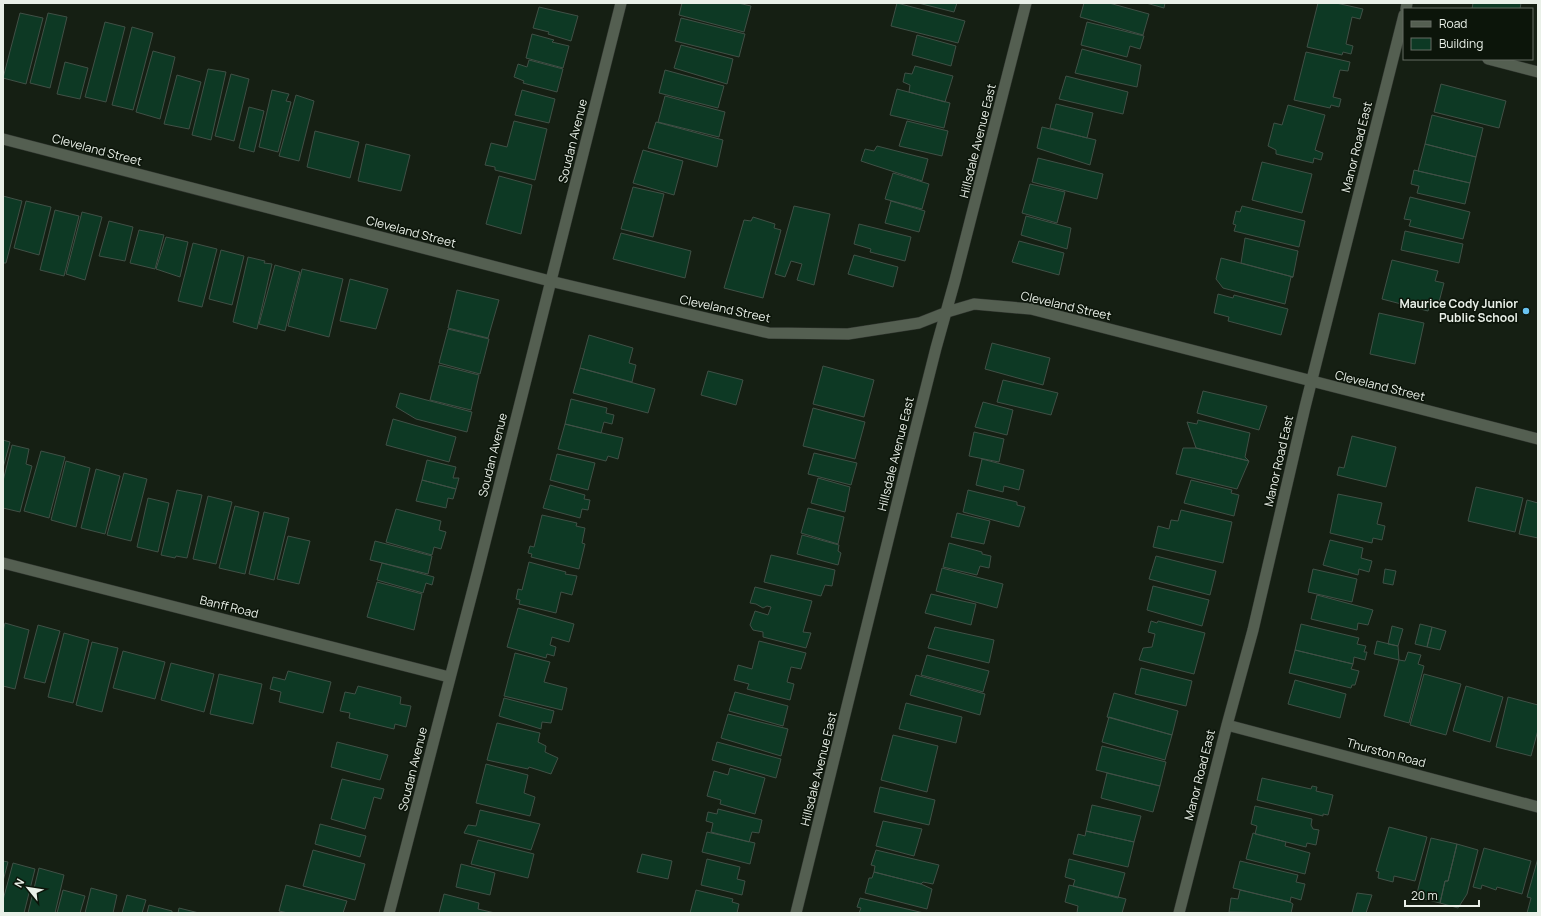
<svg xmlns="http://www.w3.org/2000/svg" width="1541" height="916" viewBox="0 0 1541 916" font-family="Manrope,sans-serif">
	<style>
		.building { fill: #0d3924; stroke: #405046 }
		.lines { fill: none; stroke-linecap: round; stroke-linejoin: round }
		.minor-casing { stroke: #313630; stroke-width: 12 }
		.minor { stroke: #545f51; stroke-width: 11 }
		.poi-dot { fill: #69c3f1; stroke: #0c150a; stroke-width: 1.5 }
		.labels { text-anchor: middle; stroke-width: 3; stroke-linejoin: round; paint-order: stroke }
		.street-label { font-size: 12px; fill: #e9f0e8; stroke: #0c150a }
		.poi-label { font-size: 12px; font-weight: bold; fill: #e9f0e8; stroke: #0c150a; text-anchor: end }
	</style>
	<rect width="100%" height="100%" fill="#151f13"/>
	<path class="building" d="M682 3H738L751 6 744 32 679 15Z
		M897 3 965 21 958 43 891 26Z
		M918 3H957L954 12Z
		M1084 3H1109L1149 14 1143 35 1080 17Z
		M1146 3H1165L1164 8Z
		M1318 3H1336L1363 9 1360 19 1352 17 1346 44 1353 46 1351 54 1343 52 1342 55 1307 47Z
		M1473 3H1521L1520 9H1472Z
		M539 7 578 16 571 41 548 34 549 32 533 28Z
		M20 13 43 18 26 84 3 78Z
		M48 13 67 17 50 88 30 83Z
		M681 18 745 34 739 57 675 41Z
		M105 22 125 27 106 102 85 97Z
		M1087 22 1144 36 1140 49 1130 46 1127 57 1081 45Z
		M132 27 153 33 133 110 112 105Z
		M532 34 554 40 552 42 569 46 563 68 526 58Z
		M917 35 956 46 951 66 912 55Z
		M681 45 733 59 727 84 674 68Z
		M1082 49 1141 65 1137 87 1075 73Z
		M153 51 175 57 160 119 136 112Z
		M1306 52 1350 62 1348 71 1340 70 1333 97 1341 99 1339 107 1331 105 1330 108 1294 100Z
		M529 60 563 69 557 92 523 83 524 81 514 77 518 64 527 67Z
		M65 62 88 68 80 99 57 94Z
		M915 66 953 76 945 102 909 92 910 85 903 82 905 73 912 74Z
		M208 69 226 72 211 140 192 135Z
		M665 70 724 86 718 108 659 93Z
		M231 74 249 79 234 141 215 136Z
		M177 75 201 82 189 129 164 124Z
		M1066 76 1128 92 1123 114 1059 99Z
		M1441 84 1506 101 1499 128 1434 112Z
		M897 89 950 103 944 128 890 115Z
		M272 90 289 94 286 101 291 102 278 152 259 147Z
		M522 90 555 99 549 123 515 115Z
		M296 95 314 101 299 161 279 156Z
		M665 96 725 112 719 137 658 122Z
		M1056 104 1093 113 1087 138 1050 128Z
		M1288 105 1325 115 1315 150 1323 153 1321 160 1314 158 1313 163 1276 154V150L1268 146 1274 123 1282 125Z
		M249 107 264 111 254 152 239 148Z
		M1432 115 1483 128 1476 157 1425 144Z
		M514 121 547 129 535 180 495 170V167L485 165 491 143 507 147Z
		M907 121 948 131 942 156 899 146Z
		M656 122 723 140 717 167 648 148Z
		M1042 127 1096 140 1090 165 1037 148Z
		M315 131 359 142 350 178 307 167Z
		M366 144 410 155 401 191 358 181Z
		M1425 144 1476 157 1470 183 1418 171Z
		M877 146 928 159 922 181 861 161 865 149 874 151Z
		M643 150 683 161 674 195 633 183Z
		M1038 158 1103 174 1097 199 1032 182Z
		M1262 162 1312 174 1302 213 1252 200Z
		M1414 170 1470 183 1465 204 1417 193 1419 186 1411 184Z
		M893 173 929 184 922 209 885 199Z
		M499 176 532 185 521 234 486 224Z
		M1030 184 1065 192 1057 223 1022 213Z
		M633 187 664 194 653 237 621 229Z
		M3 196 22 201 6 263H3Z
		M1410 197 1470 212 1463 239 1409 226 1411 220 1404 219Z
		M26 201 51 207 39 255 14 248Z
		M891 201 925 211 919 232 885 223Z
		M794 206 830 214 814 285 797 280 802 264 791 261 785 277 775 274Z
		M1242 206 1305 221 1299 247 1234 231 1236 225 1233 224 1236 211 1240 212Z
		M55 210 79 216 64 276 40 270Z
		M82 212 102 217 85 280 66 274Z
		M1026 216 1071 228 1067 249 1021 235Z
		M753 217 775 224 774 228 781 230 763 298 724 288 744 220 751 221Z
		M109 221 133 227 125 261 99 256Z
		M859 224 911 237 905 261 870 252 871 249 854 244Z
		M139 230 164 235 155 269 130 263Z
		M1405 231 1463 244 1459 263 1401 250Z
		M621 233 691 251 685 278 613 259Z
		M166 237 188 242 180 277 156 269Z
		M1245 238 1298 251 1293 277 1241 263Z
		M1019 241 1064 253 1059 275 1012 262Z
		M193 243 217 249 202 307 178 301Z
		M221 250 244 256 232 305 209 299Z
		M854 255 898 267 893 287 848 274Z
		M248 257 265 261 264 263 272 264 257 329 233 322Z
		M1221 258 1293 277H1291L1285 304 1223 288 1216 279Z
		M1392 260 1438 271 1435 281 1444 283 1438 306 1430 304 1428 311 1382 299Z
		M275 265 300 272 285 331 259 324Z
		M302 269 343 279 329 337 288 326Z
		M350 279 388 289 376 329 340 321Z
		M457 290 499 300 488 338 448 328Z
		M1218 294 1233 298 1234 295 1288 309 1281 335 1228 321 1229 317 1214 313Z
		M1379 313 1424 323 1415 364 1370 354Z
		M448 329 489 339 480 374 439 363Z
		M589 335 633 348 629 363 636 365 632 382 580 368Z
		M992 343 1050 358 1043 385 985 369Z
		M439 365 479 375 471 410 430 400Z
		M823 366 874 380 864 417 813 404Z
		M580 368 655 389 648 413 573 393Z
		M708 371 743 380 736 405 701 395Z
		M1003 380 1058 393 1051 415 997 402Z
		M1203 391 1267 406 1259 430 1197 413Z
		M400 393 472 412 467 432 416 419 396 407Z
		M571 399 607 408 606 413 614 415 612 424 604 422 601 433 565 424Z
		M983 402 1013 410 1007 435 975 427Z
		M813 408 865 422 855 459 803 446Z
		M393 419 456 437 449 462 386 445Z
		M1198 420 1250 433 1245 457 1249 461 1196 448 1187 422 1197 424Z
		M565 424 623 438 618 459 608 456 606 461 558 449Z
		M974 432 1004 439 999 462 969 456Z
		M1352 436 1396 447 1386 487 1337 475 1339 467 1344 468Z
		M3 440 10 442 3 468Z
		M12 445 29 449 26 464 32 466 20 512 3 508V481Z
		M1183 448H1196L1249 461 1237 489 1176 474Z
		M41 451 65 457 49 518 24 511Z
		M814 453 857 463 851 485 808 474Z
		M557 454 595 463 588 490 550 480Z
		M982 459 1024 470 1019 490 1004 486 1003 492 976 485Z
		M427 460 456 467 453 478H459L456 489 422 480Z
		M66 461 90 468 76 527 51 520Z
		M96 469 120 476 105 534 81 528Z
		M124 473 147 479 131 541 107 535Z
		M818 478 850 487 845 512 811 503Z
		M422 480 456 489 453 499 448 498 446 508 416 501Z
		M1191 480 1232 490 1231 493 1239 495 1234 516 1184 503Z
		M550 485 585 495 584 499 590 500 588 510 582 509 580 518 543 508Z
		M1476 487 1523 498 1515 532 1468 521Z
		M177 490 202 495 187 558 176 556 175 558 161 555Z
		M968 490 1017 502V505L1025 507 1019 527 963 512Z
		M1338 494 1382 503 1377 524 1385 526 1382 540 1373 538 1372 543 1330 533Z
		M208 496 232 502 216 564 193 559Z
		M148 498 169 503 158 552 137 547Z
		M1527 500 1538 503V538L1519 534Z
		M235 506 259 512 245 574 219 568Z
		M808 508 844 517 838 544 801 533Z
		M396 509 441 521 439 530 446 532 441 549 434 547 432 555 386 542Z
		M1181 510 1232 522 1223 563 1153 547 1158 526 1169 529 1171 520 1178 521Z
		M264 512 289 518 274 580 249 574Z
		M957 513 990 521 984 544 951 537Z
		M542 515 577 523 576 526 585 528 582 543 585 544 579 569 531 557 532 554 528 553 530 546 534 547Z
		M802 535 839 545 838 551 841 553 838 565 797 554Z
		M288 536 310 541 299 584 277 579Z
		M1330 540 1363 548 1361 558 1372 561 1369 572 1359 569 1358 575 1323 565Z
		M375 541 432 556 428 574 370 560Z
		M949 543 982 552V554L991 556 989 568 980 566 977 575 943 567Z
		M771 555 835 570 832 586 825 585 821 596 764 582Z
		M1156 556 1216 571 1210 595 1149 579Z
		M529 562 566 572 565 574 577 576 572 595 561 592 556 613 519 604 520 600 516 599 518 589 522 590Z
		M382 563 434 577 432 585 426 583 423 593 377 580Z
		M942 568 1003 584 997 608 936 591Z
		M1313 569 1357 579 1352 602 1308 592Z
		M1385 569 1396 571 1393 585 1383 583Z
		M377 582 422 594 414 630 367 617Z
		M1153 586 1209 600 1202 626 1147 610Z
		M755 587 812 601 803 632 811 633 806 648 763 637V632L753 630 750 625 755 611 768 615 771 607 767 606 763 608 756 604 750 603Z
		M931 594 976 604 971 625 925 613Z
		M1317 595 1373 610 1368 625 1358 623 1357 630 1311 619Z
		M518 608 574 624 569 642 552 637 550 645 556 647 554 656 547 654 546 658 507 647Z
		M1151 621 1157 623 1158 621 1205 633 1194 674 1139 660 1143 648 1152 647 1155 634 1148 632Z
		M5 623 29 630 15 689 3 686V631Z
		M1301 624 1359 638 1357 644 1366 646 1364 652H1367L1365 660 1354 657 1353 664 1295 650Z
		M1420 624 1432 627 1427 647 1415 644Z
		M38 625 60 631 45 683 24 678Z
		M1392 626 1403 629 1398 646 1388 644Z
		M935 627 994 640 989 663 928 648Z
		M1432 627 1446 631 1440 650 1427 647Z
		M64 633 89 640 73 703 48 697Z
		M759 641 806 653 801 669 791 667 787 682 794 684 790 700 747 689 749 684 734 680 738 665 752 669Z
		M1377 641 1398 646 1399 660 1374 654Z
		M92 642 118 648 102 712 76 705Z
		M1295 650 1353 664 1351 669 1359 671 1355 685H1352L1351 688 1289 673Z
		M123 651 165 662 155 699 113 688Z
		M1408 652 1421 655 1418 664 1424 666 1409 723 1384 716 1399 660 1405 661Z
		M515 653 550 662 544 682 567 688 562 710 504 696Z
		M927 655 989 671 983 692 921 675Z
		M171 663 214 674 204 712 161 700Z
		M1141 668 1192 681 1186 706 1135 694Z
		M288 671 331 682 323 713 279 702 281 692 270 689 273 677 285 680Z
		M219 674 262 684 253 724 210 714Z
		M1424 674 1461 684 1446 735 1410 725Z
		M916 675 985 694 980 715 910 695Z
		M1295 680 1346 694 1340 718 1288 704Z
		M358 686 401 697 400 704 411 706 406 727 395 724 394 729 349 718 350 713 340 711 345 692 355 694Z
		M1466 686 1503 697 1490 742 1453 731Z
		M735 692 788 706 783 726 729 711Z
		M1114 693 1178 711 1172 735 1107 717Z
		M1508 697 1538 705V730L1531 756 1496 747Z
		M504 698 554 711 551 723 542 722 541 729 499 716Z
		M906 703 962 717 956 743 899 729Z
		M728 714 788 729 781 756 721 738Z
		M1109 717 1172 735 1165 760 1102 742Z
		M497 723 540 733 538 742 546 746 545 752 558 758 551 774 529 767 528 769 487 760Z
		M893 735 938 746 927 792 881 780Z
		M337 742 388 755 380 780 331 767Z
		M717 742 781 759 776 778 712 760Z
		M1102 746 1166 762 1160 786 1096 770Z
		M486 764 528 775 524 793 535 797 530 816 476 803Z
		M730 768 765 778 755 814 720 804 721 800 707 796 714 771 728 775Z
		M1107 773 1160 786 1153 812 1101 798Z
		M1262 778 1311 789 1312 786 1317 787 1316 791 1333 795 1328 815 1323 814V816L1257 800Z
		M342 779 384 789 381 799 374 797 365 829 331 819Z
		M880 787 935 800 929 825 874 812Z
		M1092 805 1141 816 1134 842 1086 831Z
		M1255 806 1312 819 1311 825 1313 829 1319 830 1316 845 1307 843 1306 847 1255 834 1257 826 1251 824Z
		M718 809 762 820 759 833 752 832 749 842 711 832 713 823 706 821 708 812 717 814Z
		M480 810 540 824 531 850 464 833 468 825 476 826Z
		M883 821 922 829 914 856 876 846Z
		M320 824 366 836 360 857 315 844Z
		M1389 827 1427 837 1415 881 1394 876 1393 882 1378 878 1379 872 1376 871Z
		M1086 831 1134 842 1128 867 1073 854 1078 834 1085 836Z
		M707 832 755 843 750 864 702 852Z
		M1253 833 1286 842 1285 846 1310 853 1305 874 1246 859Z
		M1431 838 1457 844 1448 881H1445L1440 903 1416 897Z
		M478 840 534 854 528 878 471 864Z
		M1457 844 1478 850 1467 894 1458 908 1440 903 1445 881H1448Z
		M1484 848 1531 861 1522 894 1497 887 1496 890 1482 885 1481 889 1473 887Z
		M313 850 365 864 355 900 303 886Z
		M876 850 939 865 933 884 923 882 921 884 874 872 875 866 871 865Z
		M642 854 672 861 668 879 637 872Z
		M1538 858V913H1527L1531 898 1527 897Z
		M707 859 740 867 737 879 745 881 742 895 701 885Z
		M1069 859 1125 873 1118 898 1073 886 1075 880 1065 877Z
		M3 861 8 862 3 881Z
		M1240 861 1298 875 1296 882 1305 884 1301 900 1291 897 1290 902 1233 888Z
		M13 863 35 869 24 913H3V900Z
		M461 864 495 873 490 895 456 887Z
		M39 868 64 875 55 913H28Z
		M874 872 921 884 932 889 927 909 865 893 869 878H872Z
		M286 885 347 901 343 913H288L279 911Z
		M1069 885 1126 899 1122 913H1077L1078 906 1065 902Z
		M91 888 117 895 113 913H85Z
		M63 890 85 896 80 913H57Z
		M696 890 733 899 732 902 739 904 737 913H690Z
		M1240 890 1290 902 1293 904 1291 913 1229 912 1231 898 1238 899Z
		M1357 893 1372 895 1366 913H1352Z
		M444 894 479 903 478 909 495 913H439Z
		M127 895 146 900 142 913H122Z
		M860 898 924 913H859L861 908 857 907Z
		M149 905 172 911V913H147Z
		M179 908 199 913H178Z"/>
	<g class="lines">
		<g class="minor-casing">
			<path id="minor" d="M1406 9 1407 3
				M1488 59 1538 72
				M3 139 550 281 769 333 848 334 919 323 947 312 974 304 1031 309 1538 439
				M3 563 449 677
				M1227 725 1538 807
				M389 913 478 570 621 3
				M796 913 910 451 936 348 955 280 1026 3
				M1179 913 1227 725 1253 630 1305 407 1404 15"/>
		</g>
		<use href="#minor" class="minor"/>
	</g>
	<circle class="poi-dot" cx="1526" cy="311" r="4"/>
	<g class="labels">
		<g class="street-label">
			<text transform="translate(573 141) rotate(-76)" y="4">Soudan Avenue</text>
			<text transform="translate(978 141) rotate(-76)" y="4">Hillsdale Avenue East</text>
			<text transform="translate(1357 147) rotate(-76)" y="4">Manor Road East</text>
			<text transform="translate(97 150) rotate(15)" y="4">Cleveland Street</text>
			<text transform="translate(411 232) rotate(15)" y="4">Cleveland Street</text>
			<text transform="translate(1066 306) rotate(13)" y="4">Cleveland Street</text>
			<text transform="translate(725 309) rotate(12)" y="4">Cleveland Street</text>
			<text transform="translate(1380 386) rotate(14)" y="4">Cleveland Street</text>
			<text transform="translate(896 454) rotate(-76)" y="4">Hillsdale Avenue East</text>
			<text transform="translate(493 455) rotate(-76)" y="4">Soudan Avenue</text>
			<text transform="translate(1279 461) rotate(-77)" y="4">Manor Road East</text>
			<text transform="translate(229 607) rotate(14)" y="4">Banff Road</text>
			<text transform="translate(1386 753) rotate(15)" y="4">Thurston Road</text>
			<text transform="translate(413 769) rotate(-76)" y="4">Soudan Avenue</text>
			<text transform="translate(819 769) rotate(-76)" y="4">Hillsdale Avenue East</text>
			<text transform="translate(1200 775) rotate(-76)" y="4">Manor Road East</text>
		</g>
		<g class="poi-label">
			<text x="1518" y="308">Maurice Cody Junior<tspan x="1518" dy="14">Public School</tspan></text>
		</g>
	</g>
	<rect width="1541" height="916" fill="none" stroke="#e9f0e8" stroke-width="8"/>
	<rect x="1403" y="8" width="130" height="52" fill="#0c150a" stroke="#646d63"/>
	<rect x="1411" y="21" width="20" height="6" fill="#545f51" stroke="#646d63"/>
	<text x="1439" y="28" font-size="12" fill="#e9f0e8">Road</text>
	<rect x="1411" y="38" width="20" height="12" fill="#0d3924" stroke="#646d63"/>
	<text x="1439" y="48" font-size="12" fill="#e9f0e8">Building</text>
	<g transform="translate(28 888) rotate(300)" stroke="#0c150a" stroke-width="3" paint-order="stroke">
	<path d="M0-3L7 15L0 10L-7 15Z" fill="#e9f0e8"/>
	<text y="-6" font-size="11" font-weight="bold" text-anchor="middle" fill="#e9f0e8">N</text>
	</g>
	<path d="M1405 900v6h74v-6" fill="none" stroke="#e9f0e8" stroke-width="2"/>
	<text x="1411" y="900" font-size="12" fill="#e9f0e8" stroke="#0c150a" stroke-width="3" paint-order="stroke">20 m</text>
</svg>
